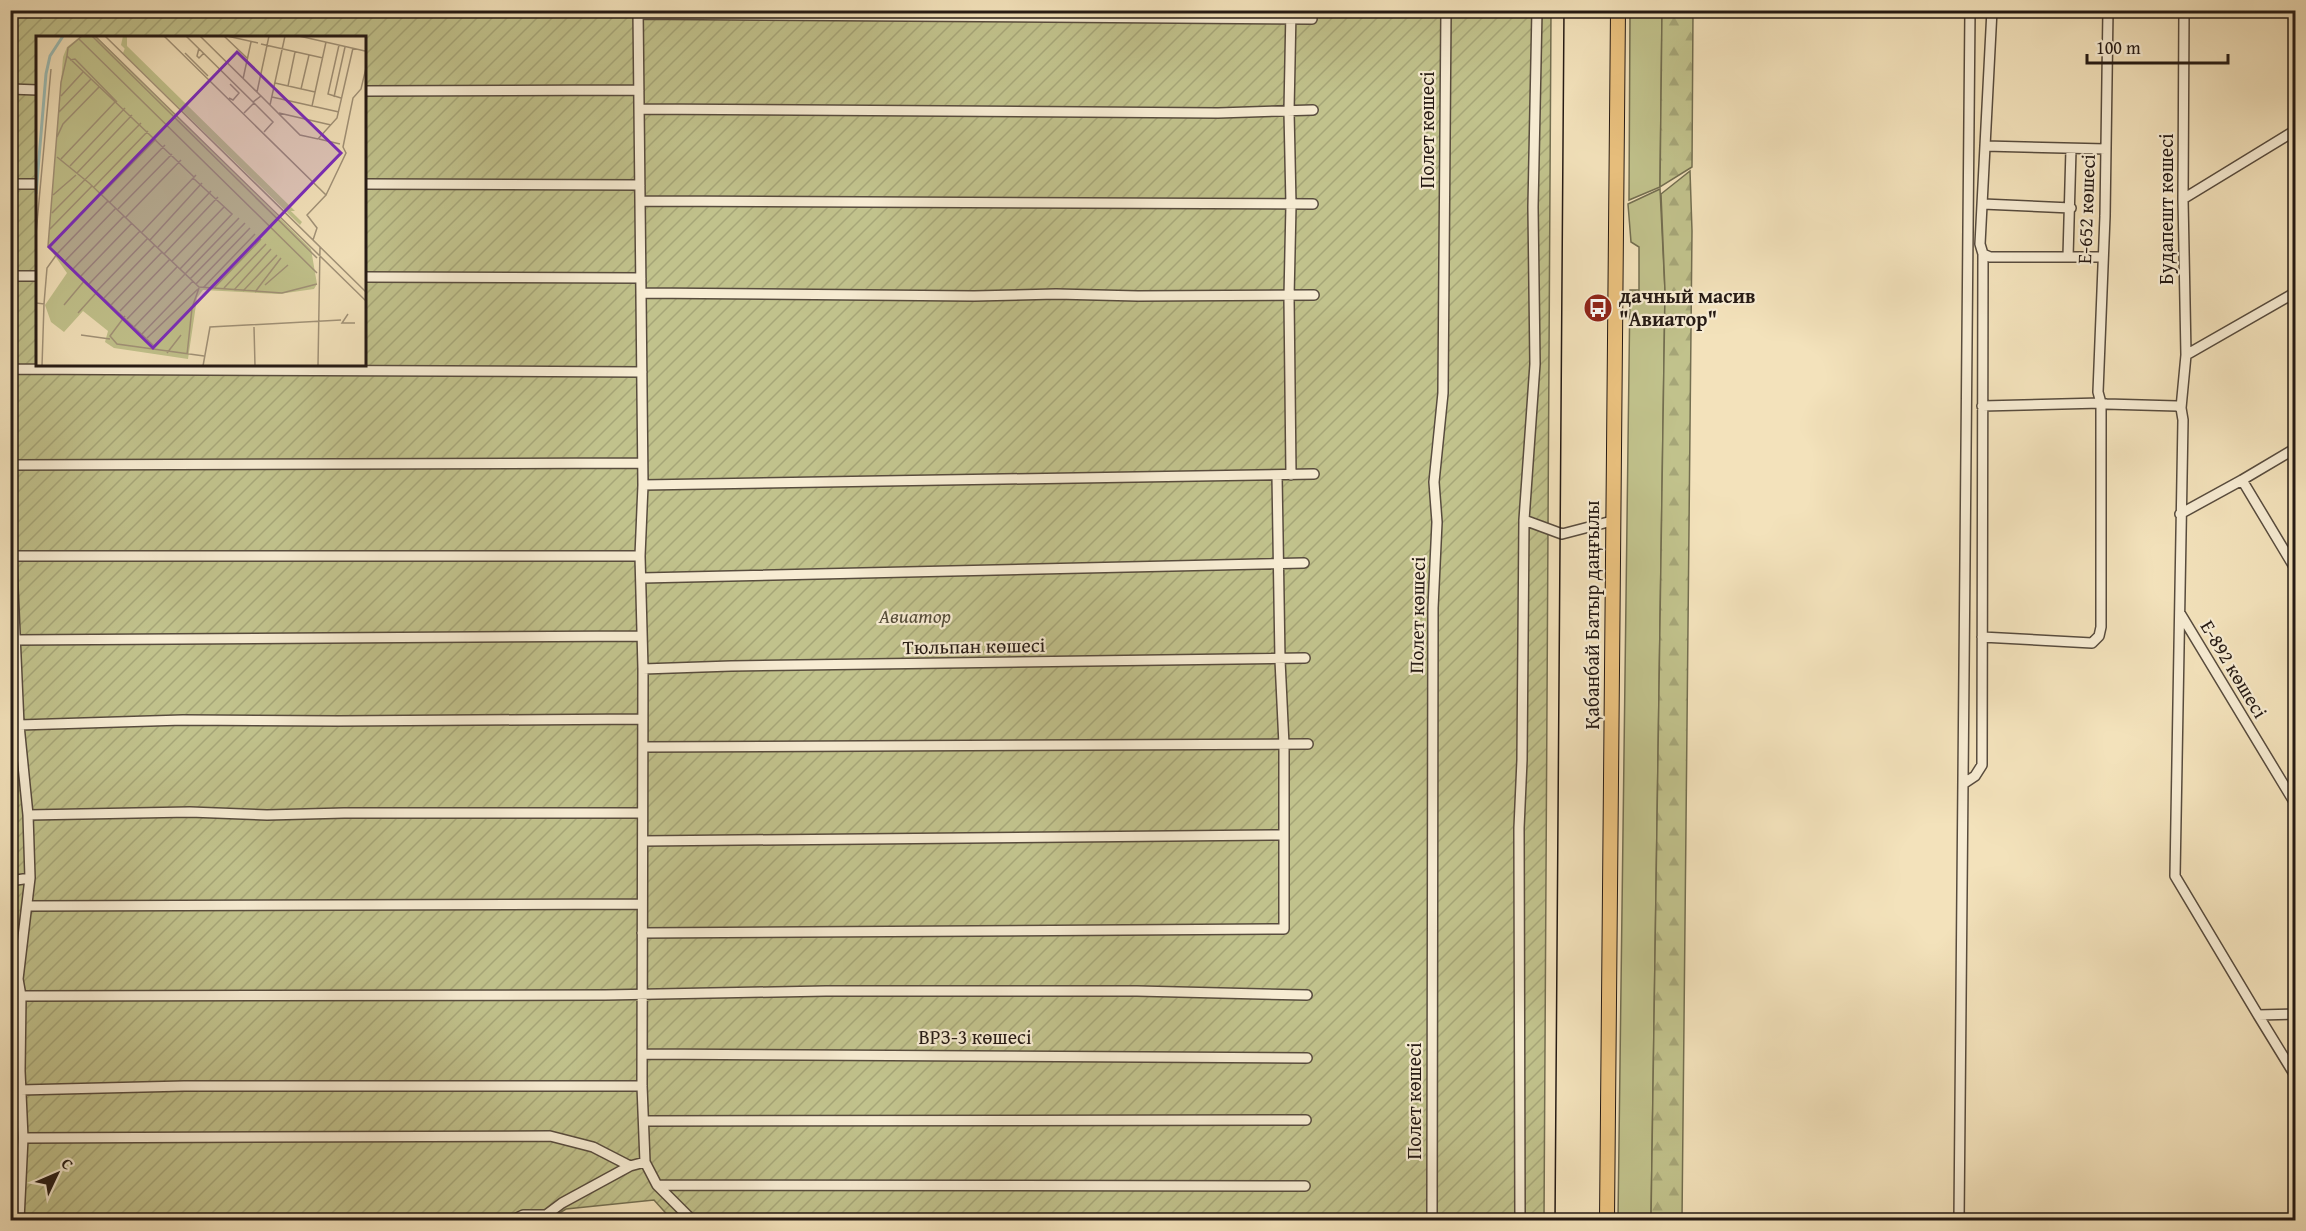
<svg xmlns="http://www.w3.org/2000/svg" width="2306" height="1231" viewBox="0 0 2306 1231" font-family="'Gentium Book Plus',serif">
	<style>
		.grass { fill: #c1c28c; stroke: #736e50; stroke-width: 1.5 }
		.forest { fill: url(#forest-firs); stroke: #736e50; stroke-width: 1.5 }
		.garden { fill: url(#garden-furrows); stroke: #736e50; stroke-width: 1.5; fill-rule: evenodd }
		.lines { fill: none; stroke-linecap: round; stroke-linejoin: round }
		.minor-casing { stroke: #584c3e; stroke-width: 12 }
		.primary-casing { stroke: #251a14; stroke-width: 16 }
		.minor { stroke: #f7ecd3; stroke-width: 9 }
		.primary { stroke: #eac17e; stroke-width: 14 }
		.tram { stroke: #251a14; stroke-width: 1.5 }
		.labels { text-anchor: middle; stroke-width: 4.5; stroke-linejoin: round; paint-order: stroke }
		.street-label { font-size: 20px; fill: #251a14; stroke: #f7ecd3 }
		.poi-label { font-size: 20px; font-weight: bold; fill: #251a14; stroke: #f7ecd3; text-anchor: start }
		.park-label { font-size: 20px; font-style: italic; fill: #544c38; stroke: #f7ecd3 }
		.inset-river { fill: none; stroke: #9dbdb6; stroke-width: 3 }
		.inset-road { fill: none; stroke: #a19278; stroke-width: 1.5 }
		.view { fill: #7b2cbf; fill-opacity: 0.15; stroke: #7b2cbf; stroke-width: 3 }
		.inset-edge { fill: none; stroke: #251a14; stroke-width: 3 }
	</style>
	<defs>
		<pattern id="forest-firs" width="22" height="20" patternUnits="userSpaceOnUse" patternTransform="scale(1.5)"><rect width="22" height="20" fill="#c1c28c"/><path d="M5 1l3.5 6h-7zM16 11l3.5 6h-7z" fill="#a6a678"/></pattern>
		<pattern id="garden-furrows" width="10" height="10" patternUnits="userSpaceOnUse" patternTransform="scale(1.5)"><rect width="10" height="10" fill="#c1c28c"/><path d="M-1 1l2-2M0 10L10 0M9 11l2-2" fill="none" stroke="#a6a678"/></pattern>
	</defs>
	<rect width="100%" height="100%" fill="#f3e2bb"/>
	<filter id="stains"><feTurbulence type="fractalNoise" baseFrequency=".00333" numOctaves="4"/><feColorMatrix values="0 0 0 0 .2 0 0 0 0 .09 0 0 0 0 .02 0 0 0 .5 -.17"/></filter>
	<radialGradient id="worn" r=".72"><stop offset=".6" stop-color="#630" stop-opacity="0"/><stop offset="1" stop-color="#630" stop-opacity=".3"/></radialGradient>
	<path class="grass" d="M1630 11H1662L1660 187 1629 200Z
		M1660 189 1665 291 1651 1220H1618L1630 290H1639V247L1631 242 1628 204Z"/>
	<path class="forest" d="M1662 11H1693L1692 167 1660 187Z
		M1690 171 1692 231 1682 1220H1651L1665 291 1661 194Z"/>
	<path class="garden" d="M10 11H1551L1544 1220H672L654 1200 566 1209 548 1220H11ZM38 38H364V364H38Z"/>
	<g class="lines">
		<g class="minor-casing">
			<path id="minor" d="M638 10 643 485 640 556 643 669 642 1086 645 1162 657 1185 692 1220
				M1291 10 1289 111 1291 205 1289 297 1291 475
				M2108 10 2105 216 2098 392 2101 403 2106 404 2177 406 2181 408 2183 420 2175 876 2258 1015 2296 1014
				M638 14 1312 19
				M10 68 12 184 10 275
				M10 89 38 90
				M364 91 639 90
				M640 109 1218 113 1313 110
				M1985 146 1992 10
				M2071 149 2068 257H1990L1983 254 1980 244 1985 146 2106 149
				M12 184H38
				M364 184 640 185
				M2183 199 2296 130
				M640 201 1313 204
				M1983 204 2071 208
				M2068 257H2103
				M10 276H38
				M364 277 641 278
				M642 293 974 296 1056 294 1138 296 1314 295
				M2186 355 2296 292
				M10 363 12 419 10 488
				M12 369 642 372
				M1982 406 2101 403V627L2099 636 2092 643 1982 637
				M2181 408 2186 355 2183 199 2184 10
				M11 465 642 463
				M2242 480 2296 570
				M643 485 1314 474
				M2180 514 2242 480 2296 448
				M10 520 19 725 28 815 30 878 18 979 21 996 20 1071 23 1138 19 1220
				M1524 520 1562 534 1612 521
				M12 556H640
				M642 578 1304 563
				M2180 613 2296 805
				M14 640 642 636
				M643 669 731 666 1305 658
				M19 725 183 720 338 721 643 719
				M643 747 1308 744
				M1963 784 1975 776 1982 765 1983 254
				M28 815 190 812 267 815 344 813H642
				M643 841 1283 835
				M10 881 30 878
				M27 906 642 904
				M642 933 1284 929V745L1280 660 1277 475
				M21 996 605 995 826 991H1137L1307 995
				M2258 1015 2296 1077
				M643 1054 1307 1058
				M20 1090 184 1086H642
				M644 1121 1306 1120
				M23 1138 550 1136 593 1147 630 1166
				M657 1185 1305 1186
				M513 1220 523 1215H546L562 1203 630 1166 645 1162
				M1432 1220 1433 608 1437 522 1434 482 1443 393 1446 10
				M1520 1220 1519 828 1522 760 1524 520 1535 364 1533 207 1537 10
				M1959 1220 1970 10"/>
		</g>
		<g class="primary-casing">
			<path id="primary" d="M1607 1220 1618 10"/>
		</g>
		<use href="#minor" class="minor"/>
		<use href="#primary" class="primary"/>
		<path class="tram" d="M1555 1220 1564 10"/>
	</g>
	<defs>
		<g id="bus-disc" transform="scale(1.5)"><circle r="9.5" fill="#8f2418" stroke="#f7ecd3"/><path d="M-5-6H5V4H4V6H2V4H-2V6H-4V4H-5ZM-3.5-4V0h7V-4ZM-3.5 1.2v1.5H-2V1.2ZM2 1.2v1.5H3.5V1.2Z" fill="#fff"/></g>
	</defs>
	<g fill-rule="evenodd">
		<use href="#bus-disc" x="1598" y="308"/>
	</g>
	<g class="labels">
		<g class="street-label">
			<text transform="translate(1427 130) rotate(-90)" y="7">Полет көшесі</text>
			<text transform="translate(2086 209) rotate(-88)" y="7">Е-652 көшесі</text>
			<text transform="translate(2166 209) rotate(-90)" y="7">Будапешт көшесі</text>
			<text transform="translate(1417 615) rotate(-89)" y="7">Полет көшесі</text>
			<text transform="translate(1592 615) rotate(-90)" y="7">Қабанбай Батыр даңғылы</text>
			<text transform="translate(974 646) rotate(-1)" y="7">Тюльпан көшесі</text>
			<text transform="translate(2234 669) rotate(59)" y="7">Е-892 көшесі</text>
			<text x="975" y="1044">ВРЗ-3 көшесі</text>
			<text transform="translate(1414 1101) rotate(-90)" y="7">Полет көшесі</text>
		</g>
		<g class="poi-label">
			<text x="1619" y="303">дачный масив<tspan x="1619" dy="23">"Авиатор"</tspan></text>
		</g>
		<g class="park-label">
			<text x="915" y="623">Авиатор</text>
		</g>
	</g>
	<g transform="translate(36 36)">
		<rect width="330" height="330" fill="#f3e2bb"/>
		<path d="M89 12 266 186 264 189 87 17Z" fill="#c1c28c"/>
		<path d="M87 0H91V10L259 175H254L85 9Z" fill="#c1c28c"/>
		<path d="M45 0H60L275 213 281 248 278 253 243 258 167 254 161 262 152 323 78 312 69 306 72 295 47 275 28 296 15 286 9 269 31 237 12 210 27 21 31 11Z" fill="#c1c28c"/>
		<path class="inset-river" d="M0 158 10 38 14 20 27 0"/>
		<path class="inset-road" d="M46 0 32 12 31 20 158 141M56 0 281 222M59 0 330 265M69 0 330 256M128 0 290 159 271 179 281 192 277 204M150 0 217 66 225 60 264 99 282 103 301 82 317 12M164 0 225 60M188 0 212 23M191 0 222 7M263 0 329 15M43 3 281 237M225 8 287 22M303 9 292 58 305 62M163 12 161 20 163 22 168 17M149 17 172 40M31 20 25 46 12 210 119 311M34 24 39 23 81 66M175 43 191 27M207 43 215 6M239 47 279 56M252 50 259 16M265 53 273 19M221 56 233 0M25 60 47 36M236 61 303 76M298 61 309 11M193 62 197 64 203 57 194 48M234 69 249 0M276 70 290 6M23 76 55 43M208 77 218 67 237 86 228 96M243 77 295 89M21 101 27 88 63 51M283 103 304 108M21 121 53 147 163 251 246 257 281 248M25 123 79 66M34 130 89 72M41 137 96 79M58 151 112 95M66 158 120 103M17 159 40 139M290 159 310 117 307 111 317 62 325 53 330 32M74 166 129 109M82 173 136 118M16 177 105 87M90 181 145 124M14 193 56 150M106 196 160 139M0 198 15 33M114 204 166 147M13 211 65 157M122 211 175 155M128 218 182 161M29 225 80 172M136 225 188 171M37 233 88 180M144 233 196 178 157 142M45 240 96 187M154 243 209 187M53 248 104 195M160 248 214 192M229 249 252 229M167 252 219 198M178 252 225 203M188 252 230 208M198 254 235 213M207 255 241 219M60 256 112 202M219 256 245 222M68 262 119 209M0 267 8 268 11 232 21 218 72 165M28 269 49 244M75 269 126 216M84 275 134 223M42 277 61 256M312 278 306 287H319M89 280 74 300 81 308 168 320M91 283 141 231M98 291 203 182M218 291 219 330M106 298 157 245M45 299 74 303M111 302 162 253M118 310 156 272M131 317 145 299M151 319 156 272 163 252M6 330 8 268M167 330 174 291 305 284M282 330 284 211"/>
		<path class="view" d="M201 16 305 117 117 312 13 211Z"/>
		<rect width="330" height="330" class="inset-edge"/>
	</g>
	<rect width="2306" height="1231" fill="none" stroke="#f3e2bb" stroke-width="36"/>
	<rect x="12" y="12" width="2282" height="1207" fill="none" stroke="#251a14" stroke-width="3"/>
	<rect x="18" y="18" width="2270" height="1195" fill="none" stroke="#251a14" stroke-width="1.5"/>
	<g transform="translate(57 1174) rotate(46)" stroke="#f7ecd3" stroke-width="4.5" paint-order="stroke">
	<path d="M0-4.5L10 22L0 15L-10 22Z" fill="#251a14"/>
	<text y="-9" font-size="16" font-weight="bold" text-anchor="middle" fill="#251a14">С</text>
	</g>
	<path d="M2087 54v9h141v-9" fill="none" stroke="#251a14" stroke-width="3"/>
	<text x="2096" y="54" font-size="18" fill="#251a14" stroke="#f7ecd3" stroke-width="4.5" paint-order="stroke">100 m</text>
	<rect width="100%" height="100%" filter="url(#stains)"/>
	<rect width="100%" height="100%" fill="url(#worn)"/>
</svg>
